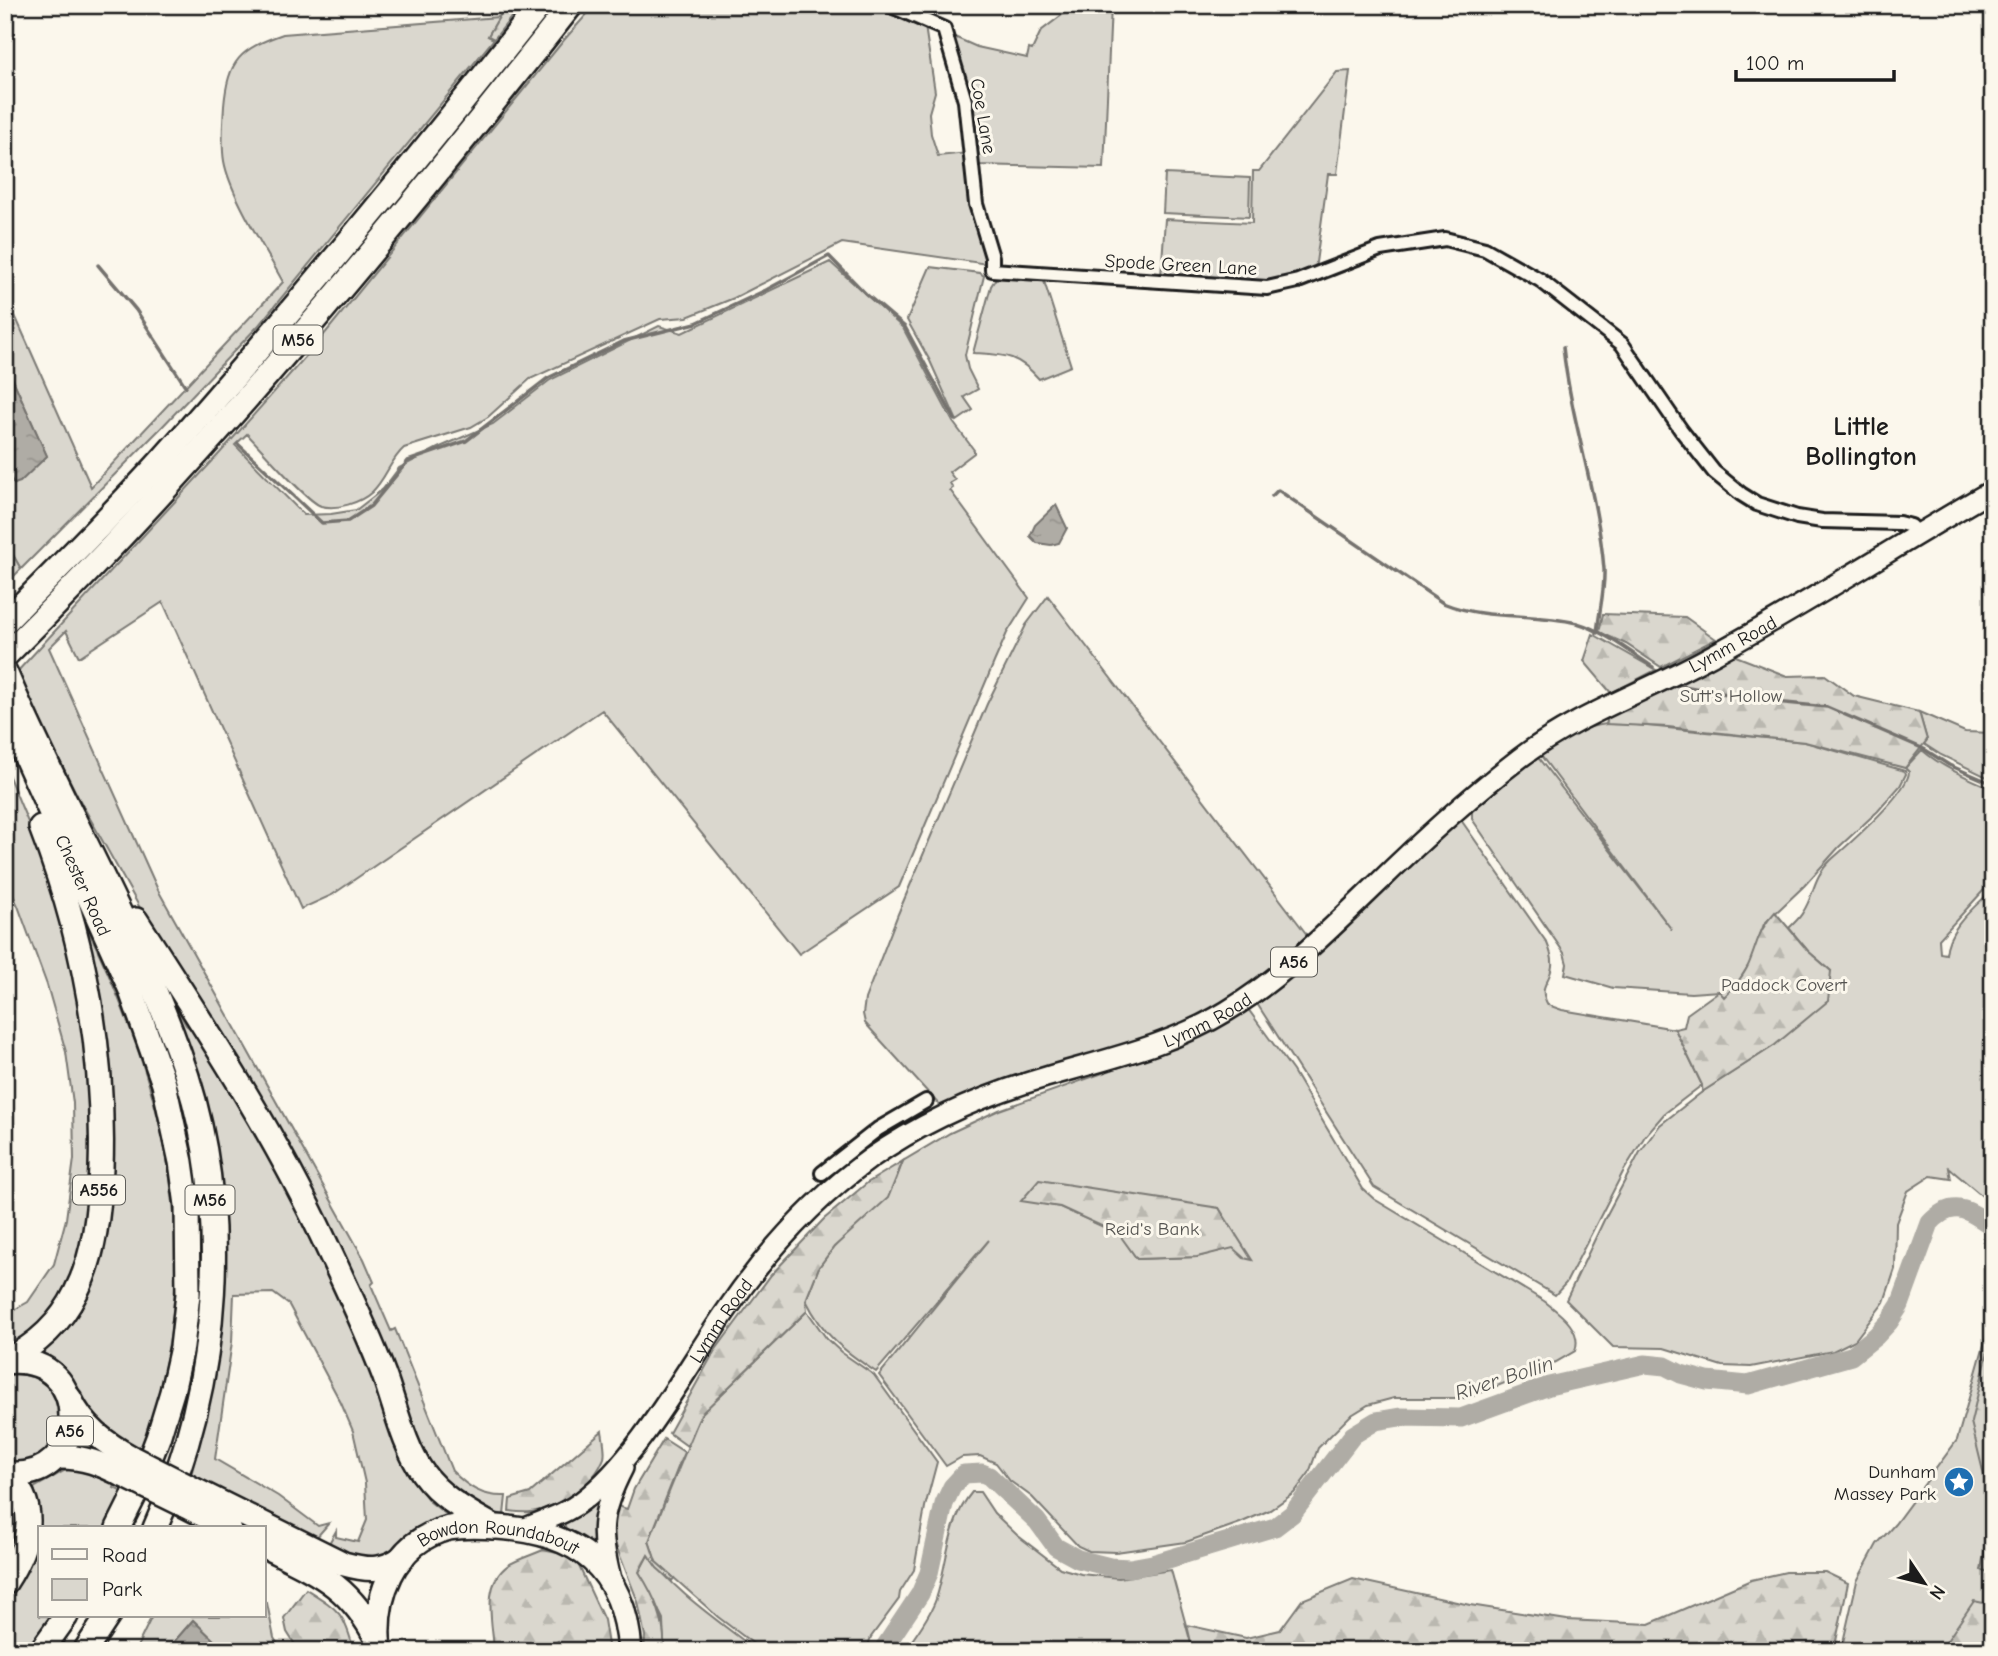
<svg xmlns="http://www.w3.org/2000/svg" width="1998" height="1656" viewBox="0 0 1998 1656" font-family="'Comic Neue',sans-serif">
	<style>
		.green { fill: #dad7ce; stroke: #7b7a75; stroke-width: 2; fill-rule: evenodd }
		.forest { fill: url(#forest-firs); stroke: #7b7a75; stroke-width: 2 }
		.water { fill: url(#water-ripples); stroke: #74726e; stroke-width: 2 }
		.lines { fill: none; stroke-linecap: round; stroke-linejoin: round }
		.stream { stroke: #74726e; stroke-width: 3.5 }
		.river { stroke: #afaca5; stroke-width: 19 }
		.street-casing { stroke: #1c1c1c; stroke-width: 18 }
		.primary-casing { stroke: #1c1c1c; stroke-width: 24 }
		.highway-casing { stroke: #1c1c1c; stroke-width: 28 }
		.street { stroke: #fbf7ec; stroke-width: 12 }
		.primary { stroke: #fbf7ec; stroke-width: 19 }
		.highway { stroke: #fbf7ec; stroke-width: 23 }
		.highway-bridge-casing { stroke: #1c1c1c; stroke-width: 28; stroke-linecap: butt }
		.highway-bridge { stroke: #fbf7ec; stroke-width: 23 }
		.labels { text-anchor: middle; stroke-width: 6; stroke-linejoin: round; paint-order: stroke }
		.shield { fill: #fbf7ec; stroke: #5f5e5a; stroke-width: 2 }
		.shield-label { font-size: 18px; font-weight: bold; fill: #1c1c1c }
		.street-label { font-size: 19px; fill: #1c1c1c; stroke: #fbf7ec }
		.park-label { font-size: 19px; fill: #555451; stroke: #fbf7ec }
		.poi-label { font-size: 19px; fill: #1c1c1c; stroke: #fbf7ec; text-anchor: end }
		.water-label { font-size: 21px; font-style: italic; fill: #575653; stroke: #fbf7ec }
		.district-label { font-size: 26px; font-weight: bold; fill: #1c1c1c; stroke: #fbf7ec }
	</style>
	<defs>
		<pattern id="forest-firs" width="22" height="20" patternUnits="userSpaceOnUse" patternTransform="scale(1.75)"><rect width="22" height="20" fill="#dad7ce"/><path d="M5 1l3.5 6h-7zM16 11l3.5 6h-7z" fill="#bab8b0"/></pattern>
		<pattern id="water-ripples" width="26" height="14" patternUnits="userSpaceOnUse" patternTransform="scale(1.75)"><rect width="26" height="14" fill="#afaca5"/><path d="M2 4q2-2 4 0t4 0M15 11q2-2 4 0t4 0" fill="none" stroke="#96938d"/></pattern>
	</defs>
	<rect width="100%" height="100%" fill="#fbf7ec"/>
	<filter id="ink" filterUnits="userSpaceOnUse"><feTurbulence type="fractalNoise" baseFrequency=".0143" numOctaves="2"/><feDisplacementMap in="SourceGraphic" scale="14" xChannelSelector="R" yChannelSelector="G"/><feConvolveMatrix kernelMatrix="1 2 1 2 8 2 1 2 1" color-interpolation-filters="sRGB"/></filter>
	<g filter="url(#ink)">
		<path class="green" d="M595 5H873L925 26 935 92 929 113 931 134 938 156 968 153 989 258 987 264 842 243 734 298 687 317 660 319 530 379 488 417 471 427 404 448C390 460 386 479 372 492 360 503 337 510 321 506 307 502 260 447 247 434L235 445 304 515 331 514 356 510 383 489 399 468 438 448 493 424 550 380 659 326 682 333 830 262 903 328 953 422 974 450V453L949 472 955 480 950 483 953 488 950 490 1029 598 1007 633 995 660 899 887 799 954 602 710 332 895 301 909 163 602 79 657 66 631 49 648 158 890 364 1259 374 1282 371 1285 391 1331 395 1329 452 1471C468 1487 482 1497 506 1496L504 1515C482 1511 451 1491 435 1475 420 1459 411 1417 404 1395 397 1375 388 1355 379 1336L78 797 16 673 219 454 314 347 564 40Z
			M1075 5H1111L1104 168 977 165 950 35 977 47 1027 58 1029 49 1032 50 1041 31Z
			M499 17 488 36 494 39 259 325 160 429 21 569 5 541V469L15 484 47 456 5 362V293L91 487 283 282C266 250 230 195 224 161 221 143 223 124 224 106 228 60 240 49 283 34Z
			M1350 71 1337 174H1328L1315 270 1274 283 1161 276 1165 219 1252 223 1253 171H1259L1337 72Z
			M1165 174 1250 178 1249 217 1163 213Z
			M930 267 980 273 984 276 965 355 968 369 978 389 964 397 973 410 957 421 930 361 907 320Z
			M998 275 1043 278 1071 366 1039 379C1017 354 1005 355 973 353L991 286Z
			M1048 596 1308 936 1249 986 1197 1018 1149 1038 942 1108 865 1023 863 1014 865 999 898 914 987 704 1026 625Z
			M1919 712 1965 732 1993 733V780L1941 755 1924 744 1927 740Z
			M1618 723 1805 742 1905 771 1906 774 1900 786 1878 811 1839 847 1804 886 1764 924 1750 963 1737 984 1724 998 1719 991 1691 993 1613 988 1565 974 1567 964 1564 953 1472 819V808L1536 755 1672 930 1539 753C1569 734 1582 725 1618 723Z
			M1922 750C1943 768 1968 778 1993 789V880L1939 939 1940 953 1946 954C1948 927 1975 907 1993 889V1205L1949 1168 1951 1179 1931 1176 1908 1191 1896 1223 1895 1269 1884 1302 1855 1340 1833 1351 1751 1367 1722 1366 1664 1348 1613 1347 1566 1300 1604 1220 1640 1152 1660 1125 1702 1092 1775 1045 1831 971 1808 951 1789 928C1794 923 1800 918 1803 912 1815 894 1812 878 1831 860 1848 845 1908 793 1909 772L1905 768Z
			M5 767 45 863 82 1000 93 1130 86 1240 74 1278 52 1315 5 1355V1315L28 1302 54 1264 66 1219 74 1159 73 1103 66 1052 47 985 18 906 5 878Z
			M1461 820 1547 943C1550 950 1553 958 1552 966 1550 984 1537 985 1548 1005L1562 1010 1675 1029 1702 1085 1664 1114 1645 1136 1623 1172 1566 1283 1555 1295 1374 1187 1256 1002C1291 976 1324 949 1355 919 1389 887 1418 841 1461 820Z
			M83 919C168 1093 210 1259 142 1448L110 1437 33 1358C71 1328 89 1300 102 1253Z
			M177 1008 186 1025 196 1033 277 1167 351 1321 409 1473 429 1501 452 1519 404 1539 379 1560 342 1554 328 1545 336 1531V1537L358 1542 367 1520 365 1483 353 1431 341 1403 289 1305 273 1293 234 1294 232 1342 215 1459 278 1496 318 1526 329 1523 316 1538 310 1539 191 1475C225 1357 237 1231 208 1110 200 1075 187 1042 174 1009Z
			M1248 1009 1293 1071 1363 1189 1374 1199 1544 1301C1559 1313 1583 1329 1575 1351L1556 1362 1468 1398H1394L1368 1405 1350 1416 1318 1448 1309 1473 1294 1493 1270 1510 1240 1523 1186 1542 1116 1552 1089 1551 1078 1546 1032 1497 1010 1481 996 1463 980 1456 962 1457 946 1466 879 1375 989 1240 876 1372C844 1351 823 1335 806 1300L819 1267 834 1247 896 1180 903 1161 950 1133 999 1110 1162 1052ZM1022 1200 1219 1208 1244 1258 1233 1247 1197 1257 1137 1259 1120 1234 1060 1207Z
			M807 1311 827 1339 841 1352 874 1375 937 1462 925 1507 914 1570 900 1592 899 1599 871 1637 866 1651H763L718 1617 656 1562 649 1541 701 1414Z
			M1993 1313V1651H1841L1857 1581 1877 1544 1895 1524 1957 1440Z
			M19 1374C53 1379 56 1396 64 1425L44 1459 5 1467V1375Z
			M74 1469 84 1471 115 1485 114 1488 125 1493 107 1528H40V1616H53L28 1651H5V1604L28 1566 34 1550V1501L37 1499 34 1488 64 1471Z
			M972 1492H980L994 1513 1017 1535 1060 1568 1081 1574 1119 1578 1171 1570 1193 1651H905C915 1635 930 1617 936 1599 948 1563 947 1522 972 1492Z
			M5 1493 14 1508 19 1507 18 1529 5 1565Z
			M600 1497 598 1547H594L566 1529 564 1523Z
			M648 1555C672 1590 723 1624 757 1651H664L663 1619 639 1572Z
			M264 1603H267L274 1638 282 1651H225L193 1620 166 1651H135L152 1616H264Z"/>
		<path class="forest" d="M506 5H521L494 39 488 36Z
			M5 541 21 569 5 585Z
			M1603 614 1685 617 1716 639 1661 667 1626 644 1599 632Z
			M1593 634 1656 670 1611 693 1584 661Z
			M1728 653 1787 676 1825 675 1854 696 1919 712 1927 740 1905 768 1805 742 1668 727 1606 724 1610 711Z
			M1775 912 1808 951 1831 971 1828 1001 1775 1045 1702 1092V1085L1675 1029 1684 1027 1687 1014 1719 991 1724 997C1734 987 1745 975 1750 961 1758 941 1759 929 1775 912Z
			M903 1161 888 1198 834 1247 819 1267 806 1300 807 1311 701 1414 687 1446 669 1433 714 1352 771 1275 824 1219 867 1183Z
			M1039 1180 1219 1208 1252 1260 1244 1258 1233 1248 1197 1257 1137 1259 1119 1234 1060 1207 1021 1201Z
			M1993 1331V1573L1981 1570 1992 1508 1971 1422Z
			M602 1431C603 1438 606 1451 604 1458 594 1485 558 1508 531 1512 524 1513 516 1512 509 1511L510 1499 530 1493Z
			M664 1439 684 1452 649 1541 656 1562 674 1578 672 1581 657 1568 648 1555 639 1572C655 1597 666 1621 664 1651H644L645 1636 638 1602 615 1543 614 1532 618 1506 627 1509 634 1489Z
			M543 1550 562 1554 578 1564 604 1620 609 1651H561L558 1641 542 1651H494C493 1624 481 1586 507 1566 517 1559 533 1555 543 1550Z
			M1786 1572H1825L1848 1583 1834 1651H1193L1187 1625 1246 1638 1280 1630 1302 1600 1353 1579 1470 1605 1567 1620 1649 1624 1751 1580Z
			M306 1589C339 1610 344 1612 354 1651H299L287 1632 284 1618Z
			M1974 1601 1993 1605V1651H1940Z"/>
		<path class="water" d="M5 362 47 456 20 482 14 484 5 469Z
			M1056 505 1067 528 1059 543 1051 545 1037 543 1030 536 1035 525Z
			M193 1620 225 1651H166Z"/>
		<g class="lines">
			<path class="stream" d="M98 265 136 310 186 387
				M1563 347C1571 422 1598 494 1604 569 1605 590 1599 612 1597 633
				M238 444 322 523 348 521 371 506 408 461 466 441 548 378 624 341 696 323 766 290 829 256 866 294 905 327 955 420
				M1272 496 1278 490 1443 603C1487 621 1532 612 1577 623 1602 630 1632 653 1653 667
				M1678 685 1765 701 1827 707 1924 749 1949 765 1993 784"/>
			<path class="river" d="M882 1651 920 1594 929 1573 944 1504 952 1487 964 1474 982 1473 989 1476 1037 1521 1056 1547 1078 1559 1110 1567 1130 1568 1152 1564 1275 1527 1292 1514 1353 1435 1376 1421 1400 1417 1461 1418 1549 1386 1645 1364 1665 1366 1681 1374 1707 1381 1748 1385 1851 1356 1876 1336 1889 1322 1900 1305 1930 1223C1953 1198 1969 1210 1993 1227"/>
			<g class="street-casing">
				<path id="street" d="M889 5 944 29 965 101 976 204 992 257V270L1267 288 1298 281 1380 249 1445 239 1485 249 1540 280 1622 344 1681 430 1714 472 1741 494 1757 504 1797 517 1822 521 1899 523 1911 526 1917 533
					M822 1173 878 1129 926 1101"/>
			</g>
			<g class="primary-casing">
				<g id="primary">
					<path id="s1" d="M523 1529C543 1520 564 1515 582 1501 639 1458 685 1370 726 1311 766 1252 813 1200 871 1158 924 1121 984 1095 1046 1077 1107 1059 1172 1045 1227 1011 1283 977 1328 931 1375 886 1421 841 1469 797 1520 758 1576 715 1645 692 1707 658 1804 606 1897 545 1993 490"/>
					<path d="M612 1583C599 1533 599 1515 623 1468"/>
				</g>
			</g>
			<g class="highway-casing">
				<g id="highway">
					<path d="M5 622C57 569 110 517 160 462 292 314 417 160 540 5"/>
					<path d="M5 656C210 453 393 231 571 5"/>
					<path d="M5 672C59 800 132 921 179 1053 234 1203 221 1384 155 1528"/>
					<path id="s2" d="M5 711 130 988 164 1084 181 1162 187 1205 188 1294 182 1347 172 1392 158 1438 142 1480 118 1528"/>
					<path d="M136 920C203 1024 274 1132 326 1244 346 1287 367 1330 384 1375 395 1405 404 1447 423 1473 441 1498 468 1512 494 1527"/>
					<path d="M5 1361C36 1346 61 1323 76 1292 95 1255 99 1210 101 1168 105 1049 84 938 41 827"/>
					<path d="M5 1362C96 1351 90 1486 5 1473"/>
					<path d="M70 1399C83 1427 106 1444 132 1458"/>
					<path d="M56 1457C83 1456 102 1464 125 1476"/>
					<path d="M5 1473C42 1506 29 1546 5 1583"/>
					<path d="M191 1488 344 1564C366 1570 382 1572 402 1558"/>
					<path d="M184 1505 229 1528"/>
					<path d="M264 1546C318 1573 349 1584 378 1641"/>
					<path d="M41 1651 66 1616"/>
					<path d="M85 1651 108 1616"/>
					<path id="s3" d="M379 1651C373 1599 392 1542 449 1528 465 1525 482 1526 497 1527 578 1532 624 1567 630 1651"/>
				</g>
			</g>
			<use href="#street" class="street"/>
			<use href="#primary" class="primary"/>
			<use href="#highway" class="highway"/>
			<g class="highway-bridge-casing">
				<path id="highway-bridge" d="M132 1458 191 1488
					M125 1476 184 1505"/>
			</g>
			<use href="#highway-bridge" class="highway-bridge"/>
		</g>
	</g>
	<defs>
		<g id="sight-disc" transform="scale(1.575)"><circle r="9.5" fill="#1f6fb2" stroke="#fbf7ec"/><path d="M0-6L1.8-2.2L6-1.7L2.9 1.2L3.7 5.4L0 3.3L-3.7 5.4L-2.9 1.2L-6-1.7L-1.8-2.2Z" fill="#fff"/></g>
	</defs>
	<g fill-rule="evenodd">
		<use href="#sight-disc" x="1959" y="1482"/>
	</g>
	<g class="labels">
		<g class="shield">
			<rect x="273.5" y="325.5" width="49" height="29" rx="5"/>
			<rect x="1271" y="947.5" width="46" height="29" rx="5"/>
			<rect x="73" y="1175.5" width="52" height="29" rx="5"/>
			<rect x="185.5" y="1185.5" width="49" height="29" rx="5"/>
			<rect x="47" y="1416.5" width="46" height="29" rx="5"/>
		</g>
		<g class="shield-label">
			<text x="298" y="346">M56</text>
			<text x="1294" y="968">A56</text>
			<text x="99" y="1196">A556</text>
			<text x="210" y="1206">M56</text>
			<text x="70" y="1437">A56</text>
		</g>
		<g class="street-label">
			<text transform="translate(984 116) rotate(80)" y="7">Coe Lane</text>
			<text transform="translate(1181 264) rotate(3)" y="7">Spode Green Lane</text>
			<text dy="7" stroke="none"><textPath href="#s1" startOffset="1533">Lymm Road</textPath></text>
			<text dy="7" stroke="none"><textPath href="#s2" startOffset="191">Chester Road</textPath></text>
			<text dy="7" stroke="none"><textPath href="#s1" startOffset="882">Lymm Road</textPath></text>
			<text dy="7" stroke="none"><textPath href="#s1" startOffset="294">Lymm Road</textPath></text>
			<text dy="7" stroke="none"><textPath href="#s3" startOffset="205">Bowdon Roundabout</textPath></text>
		</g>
		<g class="park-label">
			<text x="1731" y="702">Sutt's Hollow</text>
			<text x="1784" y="991">Paddock Covert</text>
			<text x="1152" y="1235">Reid's Bank</text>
		</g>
		<g class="poi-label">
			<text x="1936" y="1478">Dunham<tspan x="1936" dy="22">Massey Park</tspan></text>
		</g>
		<g class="water-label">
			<text transform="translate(1504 1378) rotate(-18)" y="7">River Bollin</text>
		</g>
		<g class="district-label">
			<text x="1861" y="435">Little<tspan x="1861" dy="30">Bollington</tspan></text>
		</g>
	</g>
	<rect width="1998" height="1656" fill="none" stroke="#fbf7ec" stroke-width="28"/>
	<rect x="14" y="14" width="1970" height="1628" fill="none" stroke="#1c1c1c" stroke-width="2.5" filter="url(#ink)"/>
	<rect x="38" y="1526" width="228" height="91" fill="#fbf7ec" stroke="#a29f99" stroke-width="2"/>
	<rect x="52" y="1549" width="35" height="10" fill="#fbf7ec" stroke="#a29f99" stroke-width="2"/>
	<text x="102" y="1562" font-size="21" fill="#1c1c1c">Road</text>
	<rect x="52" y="1579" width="35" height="21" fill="#dad7ce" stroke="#a29f99" stroke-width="2"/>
	<text x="102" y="1596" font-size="21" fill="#1c1c1c">Park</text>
	<g transform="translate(1924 1583) rotate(125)" stroke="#fbf7ec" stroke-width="5" paint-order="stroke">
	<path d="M0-5L12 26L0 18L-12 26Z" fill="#1c1c1c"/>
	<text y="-10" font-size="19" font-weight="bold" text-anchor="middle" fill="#1c1c1c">N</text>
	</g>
	<path d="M1736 70v10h158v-10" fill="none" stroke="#1c1c1c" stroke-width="3.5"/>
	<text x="1746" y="70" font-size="21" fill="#1c1c1c" stroke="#fbf7ec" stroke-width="5" paint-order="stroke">100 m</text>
</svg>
